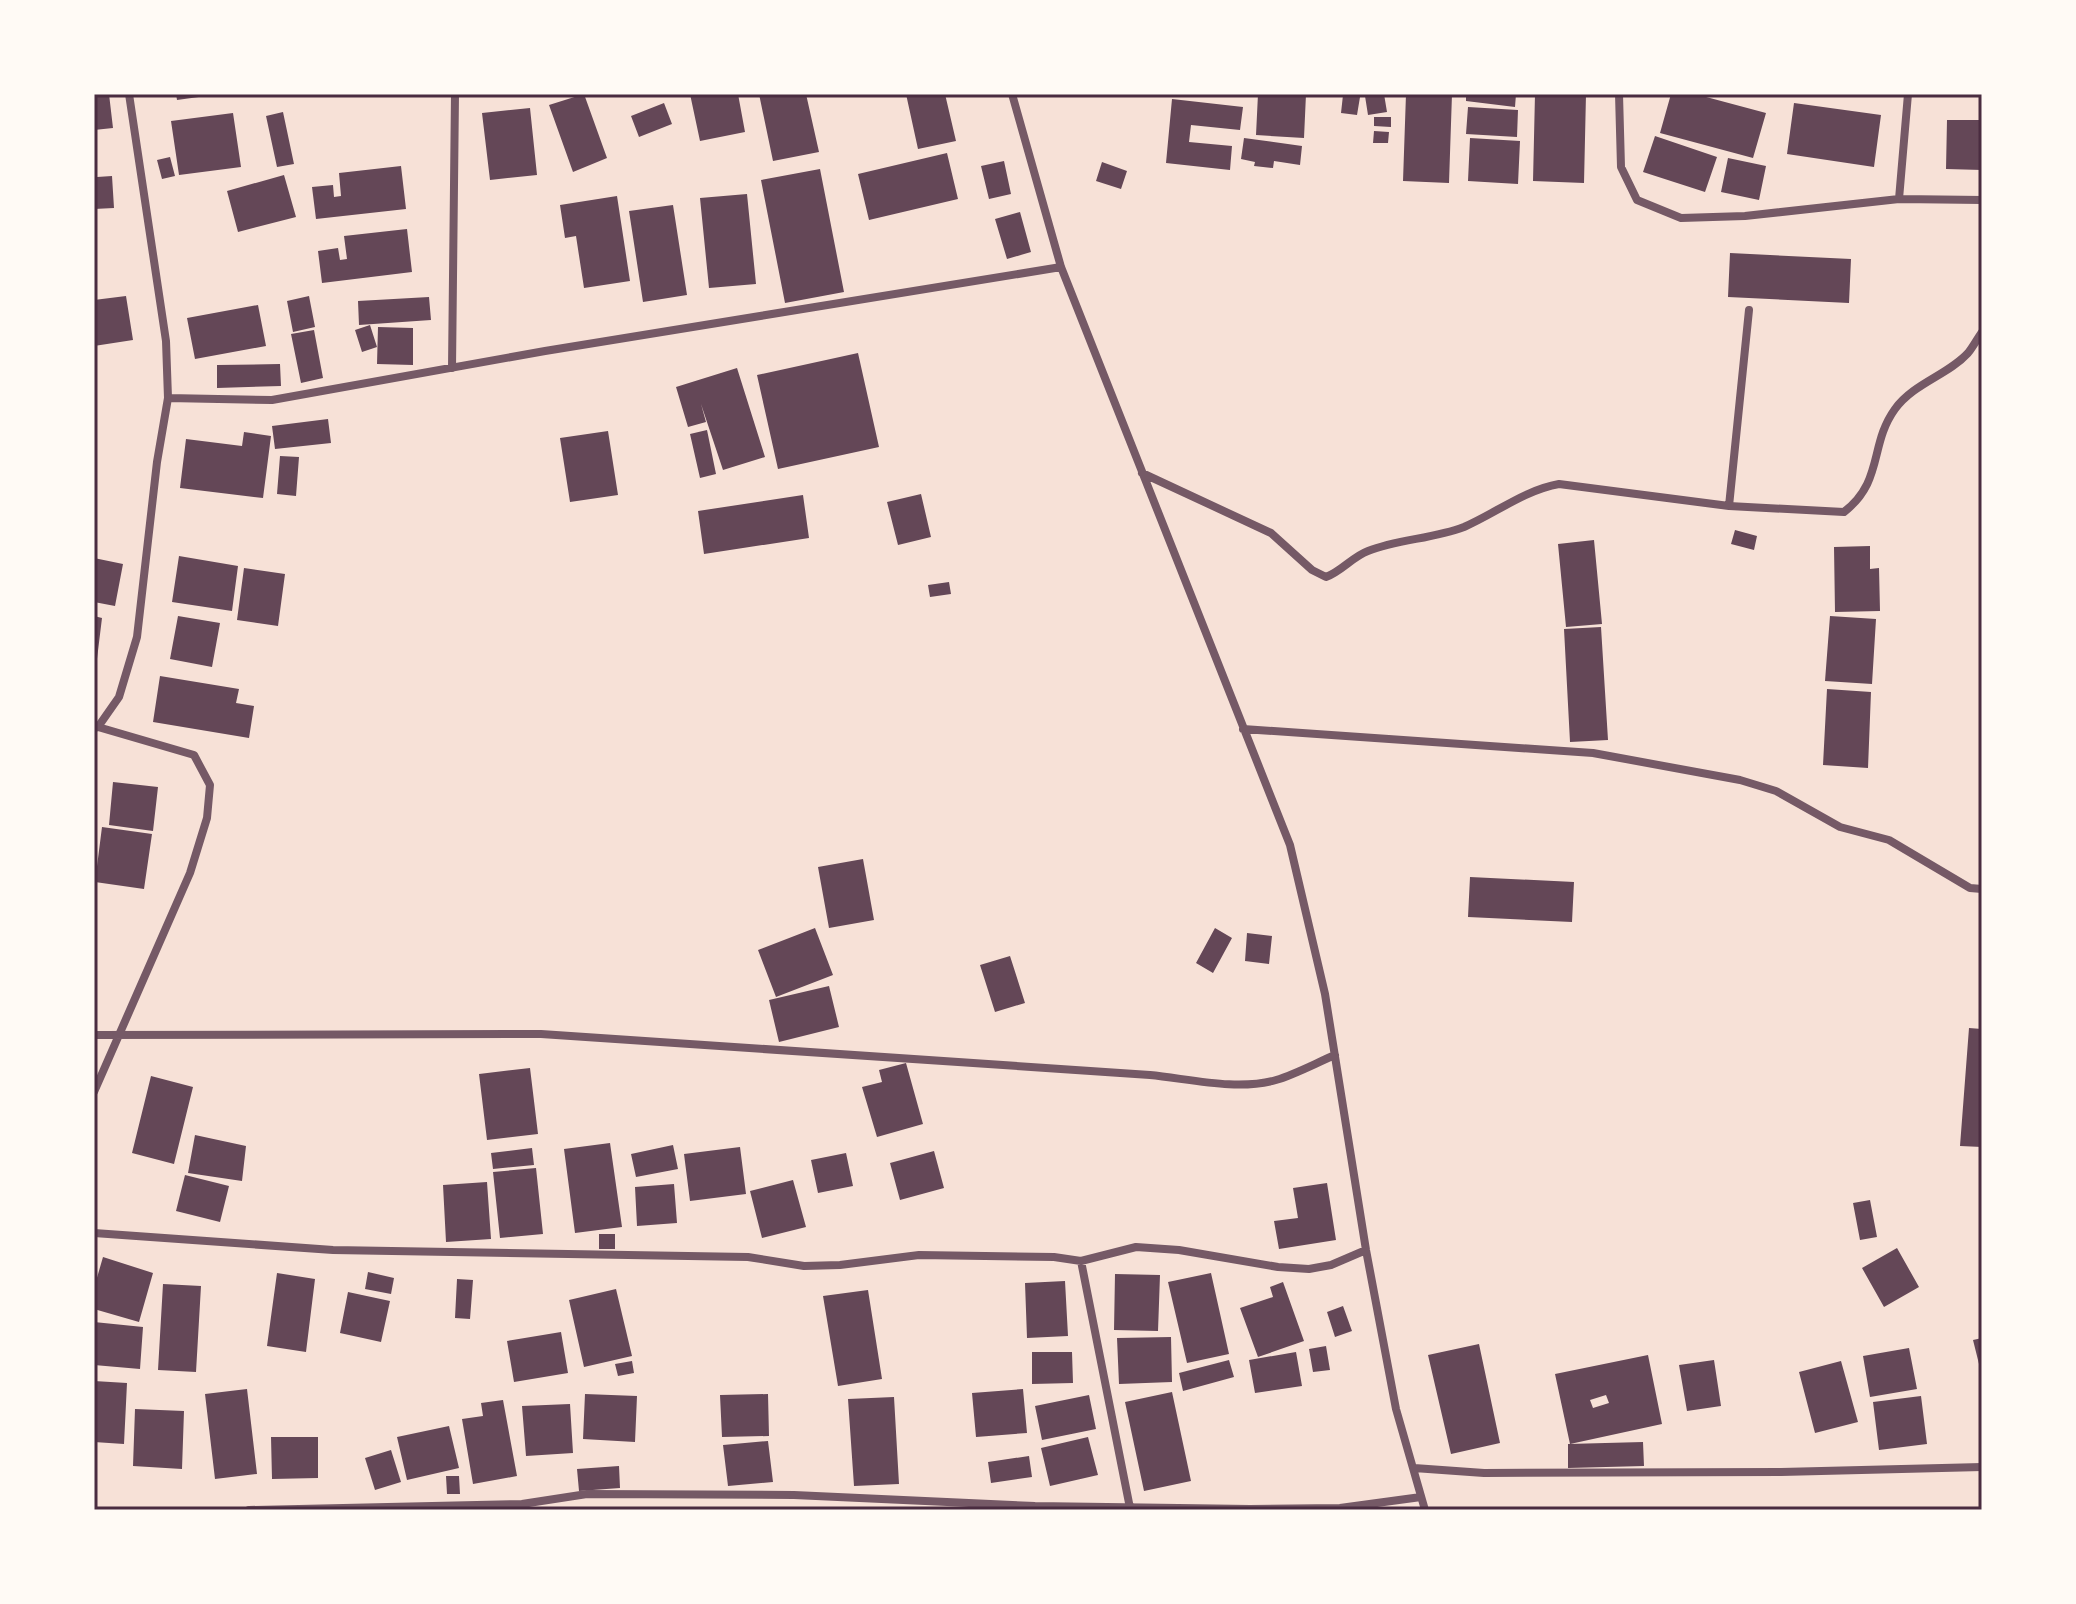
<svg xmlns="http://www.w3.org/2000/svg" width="2076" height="1604" viewBox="0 0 2076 1604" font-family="Helvetica,sans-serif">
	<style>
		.building { fill: #644757; fill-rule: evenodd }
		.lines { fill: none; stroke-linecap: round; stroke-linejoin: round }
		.minor { stroke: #755966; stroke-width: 8 }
		.neatline { fill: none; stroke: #4a2c40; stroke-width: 3 }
	</style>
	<rect width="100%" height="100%" fill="#f7e1d7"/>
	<path class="building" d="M94 94H109L113 128 94 130Z
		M176 94H206V96L177 100Z
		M584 94 607 158 573 172 549 105Z
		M690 94H738L745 132 700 141Z
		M759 94H806L819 152 773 161Z
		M906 94H945L956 141 918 149Z
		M1258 94H1306L1304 138 1256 135Z
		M1384 94 1387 112 1368 115 1365 96Z
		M1406 94H1452L1449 183 1403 181Z
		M1466 94H1516L1515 107 1466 101Z
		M1535 94H1586L1584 183 1533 181Z
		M1671 94H1695L1766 113 1753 158 1660 133Z
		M1343 95 1360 97 1357 115 1341 113Z
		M1172 99 1243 107 1240 130 1191 125 1189 142 1232 146 1230 170 1166 163Z
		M664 103 672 124 639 137 631 116Z
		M1794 103 1881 115 1874 167 1787 154Z
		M1468 107 1518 110 1517 137 1466 134Z
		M530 108 537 175 490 180 482 113Z
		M283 112 294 164 277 167 266 116Z
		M233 113 241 167 179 175 171 121Z
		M1374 117H1391V127L1374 126Z
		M1947 120H1982V170L1946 169Z
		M1374 131 1389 132 1388 143H1373Z
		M1655 136 1717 157 1705 192 1643 172Z
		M1244 138 1302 146 1300 165 1274 161 1273 168 1254 166 1255 162 1241 159Z
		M1470 138 1520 141 1518 184 1468 181Z
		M947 153 958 199 869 220 858 174Z
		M170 157 175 176 162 179 157 160Z
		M1728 158 1766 166 1759 200 1721 192Z
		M1004 161 1011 194 989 199 981 166Z
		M1102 162 1127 171 1121 189 1096 181Z
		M94 164H96L97 177 112 176 114 208 94 209Z
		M401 166 406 209 316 219 312 187 333 185 334 197 341 196 339 173Z
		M820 169 844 292 785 303 761 180Z
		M284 175 296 217 238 232 227 191Z
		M747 194 756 284 709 288 700 198Z
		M617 196 630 281 584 288 576 236 565 238 560 205Z
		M673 205 687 295 643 302 629 211Z
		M1020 212 1031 252 1007 259 995 219Z
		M407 229 412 272 322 283 318 251 338 248 340 260 347 259 344 236Z
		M1730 253 1851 259 1849 303 1728 297Z
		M126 296 133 340 94 346V300Z
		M309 296 315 327 293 332 287 301Z
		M429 297 431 320 359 325 358 301Z
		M258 305 266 346 195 359 187 318Z
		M370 325 377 347 362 352 355 330Z
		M378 327 413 328V365L377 364Z
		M314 330 323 378 301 383 291 334Z
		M858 353 879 447 778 469 757 375Z
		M280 364 281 386 217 388V365Z
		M737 368 765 457 723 470 701 404 706 422 688 427 676 387Z
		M328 419 331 443 275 449 272 426Z
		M707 430 716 474 700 478 690 434Z
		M608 431 618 495 570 502 560 438Z
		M244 432 271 436 263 498 180 488 186 439 242 446Z
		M280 456 299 457 296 496 277 494Z
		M921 494 931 537 898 545 887 502Z
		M803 495 809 538 704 554 698 511Z
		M1735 530 1757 536 1754 550 1731 544Z
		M1594 540 1602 624 1566 627 1558 544Z
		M1870 546V569L1879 568 1880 611 1835 612 1834 547Z
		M179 556 238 566 232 611 172 602Z
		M94 558 123 564 115 606 94 602Z
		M244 568 285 574 278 626 237 620Z
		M949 582 951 594 930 597 928 585Z
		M94 616 102 618 96 667H94Z
		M178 616 220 623 212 667 170 659Z
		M1830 616 1876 619 1872 684 1825 681Z
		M1601 627 1608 740 1570 742 1564 629Z
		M160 676 239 689 236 703 254 706 249 738 153 722Z
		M1827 689 1871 692 1868 768 1823 765Z
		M113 782 158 787 153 831 109 825Z
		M102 827 152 834 144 889 95 882Z
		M863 859 874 920 829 928 818 867Z
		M1470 877 1574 882 1572 922 1468 917Z
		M815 928 833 975 776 997 758 950Z
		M1215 928 1232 938 1213 973 1196 963Z
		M1247 933 1272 936 1269 964 1245 961Z
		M1010 956 1025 1003 995 1012 980 965Z
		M829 986 839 1027 779 1042 769 1000Z
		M1969 1028 1982 1029V1147L1960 1146Z
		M906 1063 923 1124 877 1137 862 1087 882 1082 879 1070Z
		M530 1068 538 1134 487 1140 479 1074Z
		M151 1076 193 1087 174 1164 132 1153Z
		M195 1135 246 1146 242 1181 188 1173Z
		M610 1143 622 1227 575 1233 564 1149Z
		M673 1145 678 1169 636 1177 631 1154Z
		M740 1147 746 1194 690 1201 684 1154Z
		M532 1148 534 1165 493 1169 491 1153Z
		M934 1151 944 1188 900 1200 890 1163Z
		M846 1153 853 1186 818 1193 811 1160Z
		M536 1168 543 1234 500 1238 493 1172Z
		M185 1175 229 1186 220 1222 176 1211Z
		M793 1180 806 1227 762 1238 750 1191Z
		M487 1182 491 1239 446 1242 443 1185Z
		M1327 1183 1336 1240 1279 1249 1274 1221 1298 1218 1293 1188Z
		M674 1184 677 1223 637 1226 635 1187Z
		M1870 1200 1877 1237 1860 1240 1853 1203Z
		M599 1234H615V1249H599Z
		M1897 1248 1919 1287 1884 1307 1862 1268Z
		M103 1257 153 1273 139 1322 94 1309V1288Z
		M368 1272 394 1278 391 1294 365 1289Z
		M277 1273 315 1279 306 1352 267 1346Z
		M1211 1273 1229 1354 1187 1363 1168 1282Z
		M1115 1274 1160 1275 1158 1331 1114 1330Z
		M457 1279 473 1280 470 1319 455 1318Z
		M1065 1281 1068 1336 1027 1338 1025 1283Z
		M1283 1282 1304 1341 1258 1357 1240 1308 1273 1297 1270 1287Z
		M163 1284 201 1286 196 1372 158 1370Z
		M616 1289 632 1356 584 1367 569 1300Z
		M868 1290 882 1379 838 1386 823 1296Z
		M348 1292 390 1301 381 1342 340 1333Z
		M1343 1306 1352 1331 1335 1337 1327 1312Z
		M94 1322 143 1327 140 1369 94 1365Z
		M561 1332 568 1373 514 1382 507 1341Z
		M1171 1337 1172 1382 1119 1384 1117 1338Z
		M1982 1338V1372H1981L1973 1340Z
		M1479 1344 1500 1443 1451 1454 1428 1355Z
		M1326 1346 1330 1370 1313 1372 1309 1349Z
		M1909 1348 1917 1389 1870 1397 1863 1356Z
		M1032 1352H1072L1073 1383 1032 1384Z
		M1296 1352 1302 1386 1255 1393 1249 1360Z
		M1648 1355 1662 1424 1570 1444 1555 1374ZM1606 1395 1609 1403 1593 1408 1590 1400Z
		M1229 1360 1234 1377 1183 1391 1179 1373Z
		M1714 1360 1721 1406 1687 1411 1679 1365Z
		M632 1361 634 1373 618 1376 615 1364Z
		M1841 1361 1858 1422 1815 1433 1799 1372Z
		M94 1381 127 1383 124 1444 94 1442Z
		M247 1389 257 1474 215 1479 205 1394Z
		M1023 1389 1027 1433 976 1437 972 1393Z
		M1172 1392 1191 1481 1144 1491 1125 1402Z
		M585 1394 637 1396 635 1442 583 1439Z
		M768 1394 769 1436 722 1437 720 1395Z
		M1089 1395 1096 1429 1042 1440 1035 1406Z
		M1921 1396 1927 1444 1879 1450 1873 1402Z
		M894 1397 899 1484 854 1486 848 1399Z
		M503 1400 517 1476 473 1484 462 1419 483 1416 481 1403Z
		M570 1404 573 1453 526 1456 522 1406Z
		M135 1409 184 1411 182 1469 133 1466Z
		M449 1426 459 1468 407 1480 397 1437Z
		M271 1437H318V1478L272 1479Z
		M1088 1437 1098 1475 1050 1486 1041 1448Z
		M768 1441 773 1482 728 1486 723 1445Z
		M1643 1442 1644 1466 1568 1468V1444Z
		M391 1450 401 1482 375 1490 365 1458Z
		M1029 1456 1032 1477 991 1483 988 1462Z
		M619 1466 620 1488 579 1491 577 1469Z
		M446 1476H459L460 1494H447Z"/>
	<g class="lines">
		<path class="minor" d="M1012 94 1061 267 1290 845 1325 994 1366 1250 1396 1409 1425 1510
			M1619 94 1621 167 1637 200 1681 218 1745 216 1899 199 1982 200
			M1899 199 1908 94
			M452 368 455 94
			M168 398 272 400 545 351 1061 267
			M1142 473 1271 533 1312 570 1326 577C1342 571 1352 557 1368 551 1398 539 1433 539 1464 527 1496 513 1525 490 1559 484L1729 506 1844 512C1884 481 1869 445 1895 409 1914 383 1948 375 1968 353 1973 347 1977 339 1982 332
			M1729 506 1749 310
			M94 728 98 727 119 697 137 637 157 462 168 398 166 341 129 94
			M1243 729 1593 753 1740 780 1776 791 1840 827 1889 840 1970 888 1982 889
			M94 1035 541 1034 1150 1075C1190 1079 1237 1091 1276 1080 1296 1074 1316 1063 1335 1055
			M94 1092 190 873 207 818 210 785 194 755 98 727
			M94 1233 333 1250 748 1257 804 1266 840 1265 919 1255 1054 1257 1081 1261 1136 1247 1179 1250 1278 1267 1309 1269 1331 1265 1366 1250
			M1081 1261 1130 1508
			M1414 1468 1484 1473 1781 1472 1982 1467
			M249 1510 522 1504 587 1494 794 1495 1035 1506 1250 1509 1340 1508 1421 1497"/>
	</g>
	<rect width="2076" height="1604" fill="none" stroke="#fffaf5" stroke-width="192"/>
	<rect x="96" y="96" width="1884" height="1412" class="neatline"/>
</svg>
